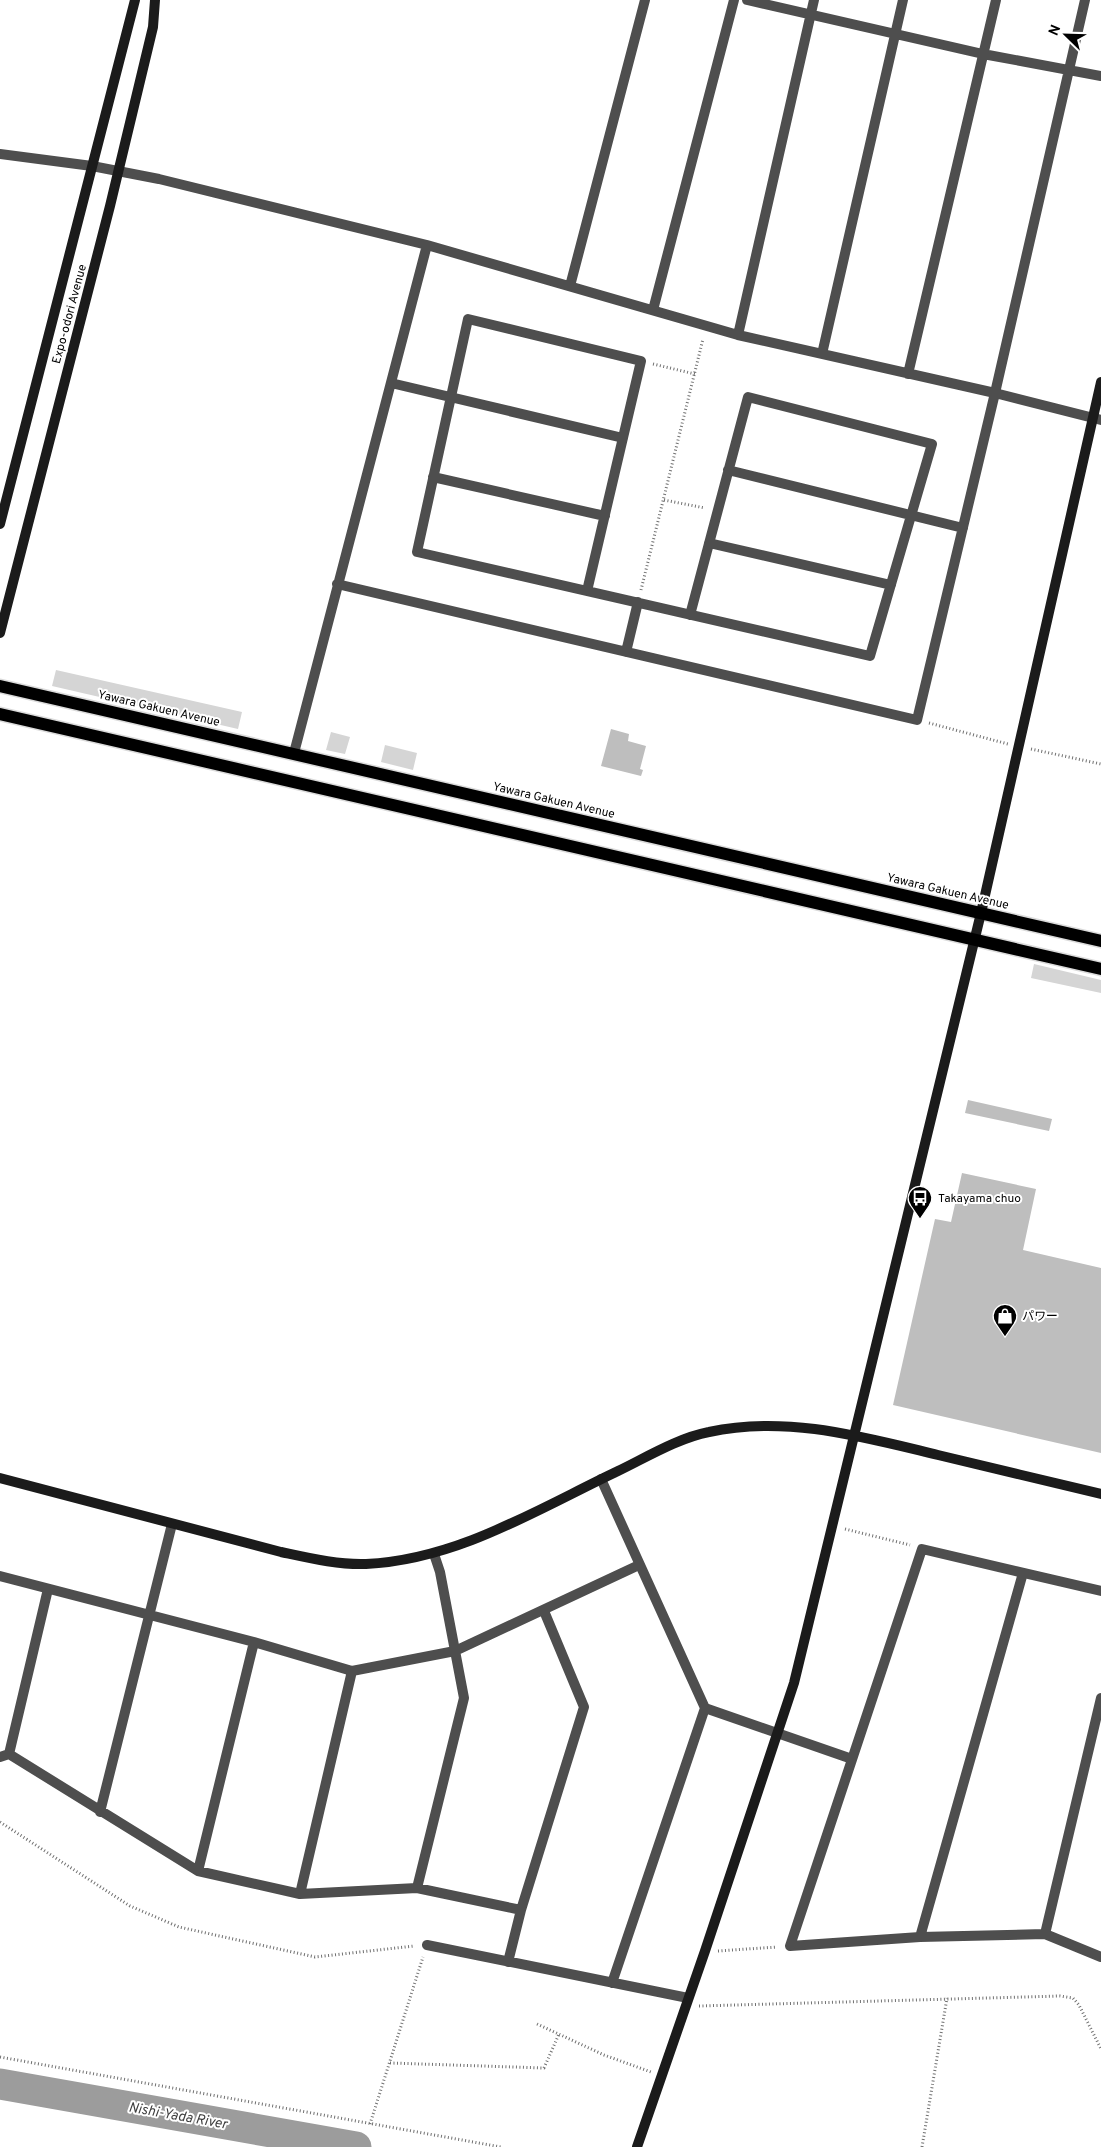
<svg xmlns="http://www.w3.org/2000/svg" width="1101" height="2147" viewBox="0 0 1101 2147" font-family="Overpass,'Noto Sans JP',sans-serif">
	<style>
		.green { fill: #d5d5d5 }
		.lines { fill: none; stroke-linecap: round; stroke-linejoin: round }
		.river { stroke: #9c9c9c; stroke-width: 31 }
		.building { fill: #bebebe }
		.primary-casing { stroke: #dbdbdb; stroke-width: 15 }
		.path { stroke: #707070; stroke-width: 3; stroke-dasharray: 1 2.5; stroke-linecap: butt }
		.street { stroke: #4e4e4e; stroke-width: 10 }
		.secondary { stroke: #1b1b1b; stroke-width: 10 }
		.primary { stroke: #000; stroke-width: 12 }
		.labels { text-anchor: middle; stroke-width: 4; stroke-linejoin: round; paint-order: stroke }
		.street-label { font-size: 12px; fill: #000; stroke: #fff }
		.poi-label { font-size: 12px; fill: #000; stroke: #fff; text-anchor: start }
		.water-label { font-size: 14px; font-style: italic; fill: #3d3d3d; stroke: #fff }
	</style>
	<rect width="100%" height="100%" fill="#fff"/>
	<path class="green" d="M56 670 242 712 238 729 52 686Z
		M331 732 350 737 345 754 326 750Z
		M385 745 417 753 413 770 381 762Z
		M1034 964 1101 980V993L1031 978Z"/>
	<g class="lines">
		<path class="river" d="M0 2084 356 2147"/>
	</g>
	<path class="building" d="M611 729 629 734 628 741 646 746 640 769 643 770 641 776 601 766Z
		M968 1100 1052 1119 1049 1131 965 1113Z
		M962 1173 1036 1189 1023 1250 1101 1268V1453L893 1405 935 1219 951 1222Z"/>
	<g class="lines">
		<g class="primary-casing">
			<path id="primary" d="M0 686 1101 941
				M0 714 1101 969"/>
		</g>
		<path class="path" d="M653 364 695 374
			M664 500 705 508
			M641 590 703 339
			M929 723 1008 744
			M1031 749 1101 764
			M845 1529 910 1545
			M0 1822 130 1906 179 1927 315 1957 414 1946
			M718 1951 777 1947
			M699 2006 1060 1996 1073 1998 1079 2005 1101 2049
			M537 2024 604 2055 651 2072
			M0 2057 501 2147
			M390 2063 544 2068 559 2034
			M370 2124 423 1957
			M922 2147 947 1998"/>
		<path class="street" d="M747 0 983 54 1101 76
			M0 154 92 166 159 179 427 245 738 335 995 393 1101 420
			M570 286 645 0
			M653 310 734 0
			M738 335 814 0
			M822 354 903 0
			M908 374 996 0
			M391 383 623 438
			M728 470 963 528
			M433 477 605 516
			M709 543 891 585
			M337 584 917 720 995 393 1085 0
			M587 591 641 361 468 319 417 552 870 656 932 444 748 397 690 615
			M626 652 638 602
			M294 753 427 245
			M601 1479 705 1708 612 1983
			M1023 1573 920 1937 1045 1934
			M0 1576 254 1642 352 1671 455 1651 639 1565
			M1101 1698 1045 1934 1101 1957
			M705 1708 852 1759
			M9 1754 198 1871 300 1894 417 1888 521 1910
			M0 1757 9 1754 48 1589
			M100 1812 172 1524
			M198 1871 254 1642
			M417 1888 464 1698 440 1572 434 1554
			M300 1894 352 1671
			M920 1937 790 1946 922 1549 1101 1591
			M427 1945 688 1998
			M508 1962 521 1910 584 1707 544 1611"/>
		<path class="secondary" d="M0 524 135 0
			M0 633 110 206 153 27 155 0
			M0 1478 281 1552C309 1558 338 1565 366 1564 457 1560 538 1509 618 1471 647 1457 678 1438 709 1432 786 1415 863 1437 938 1455 992 1468 1047 1481 1101 1494
			M637 2147 705 1951 794 1683 981 913 1101 382"/>
		<use href="#primary" class="primary"/>
	</g>
	<defs>
		<g id="bus-pin" transform="scale(1.25)"><path d="M0 17L-7.5 6A9.5 9.5 0 1 1 7.5 6Z" fill="#000" stroke="#fff"/><path d="M-5-6H5V4H4V6H2V4H-2V6H-4V4H-5ZM-3.5-4V0h7V-4ZM-3.5 1.2v1.5H-2V1.2ZM2 1.2v1.5H3.5V1.2Z" fill="#fff"/></g>
		<g id="shop-pin" transform="scale(1.25)"><path d="M0 17L-7.5 6A9.5 9.5 0 1 1 7.5 6Z" fill="#000" stroke="#fff"/><path d="M-5-2.5h2.3a2.7 3.5 0 0 1 5.4 0H5L5.5 6h-11ZM-1.5-2.5h3a1.5 2.3 0 0 0-3 0Z" fill="#fff"/></g>
	</defs>
	<g fill-rule="evenodd">
		<use href="#bus-pin" x="920" y="1198"/>
		<use href="#shop-pin" x="1005" y="1316"/>
	</g>
	<g class="labels">
		<g class="street-label">
			<text transform="translate(69 314) rotate(-75)" y="4">Expo-odori Avenue</text>
			<text transform="translate(159 708) rotate(13)" y="4">Yawara Gakuen Avenue</text>
			<text transform="translate(554 800) rotate(13)" y="4">Yawara Gakuen Avenue</text>
			<text transform="translate(948 891) rotate(13)" y="4">Yawara Gakuen Avenue</text>
		</g>
		<g class="poi-label">
			<text x="938" y="1202">Takayama chuo</text>
			<text x="1022" y="1320">パワー</text>
		</g>
		<g class="water-label">
			<text transform="translate(178 2115) rotate(10)" y="5">Nishi-Yada River</text>
		</g>
	</g>
	<g transform="translate(1066 35) rotate(293)" stroke="#ffffff" stroke-width="4" paint-order="stroke">
	<path d="M0-4L9 19L0 12L-9 19Z" fill="#000000"/>
	<text y="-8" font-size="14" font-weight="bold" text-anchor="middle" fill="#000000">N</text>
	</g>
</svg>
